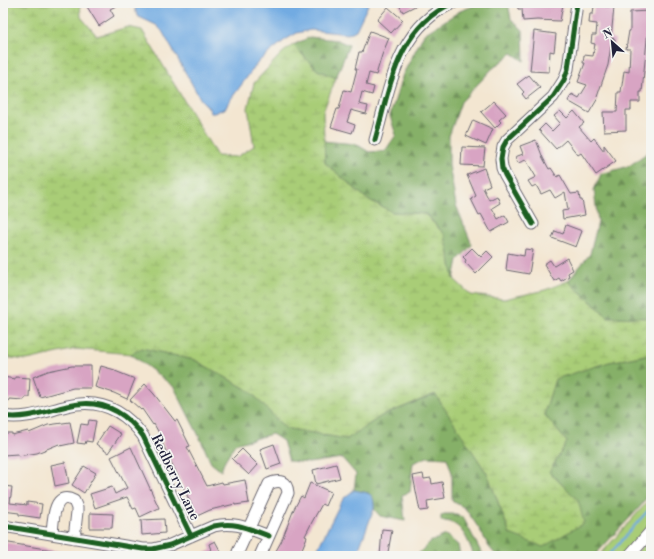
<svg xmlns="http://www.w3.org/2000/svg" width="654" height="559" viewBox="0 0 654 559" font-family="'Libre Bodoni',serif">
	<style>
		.green { fill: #a9cd77; stroke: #667859 }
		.forest { fill: url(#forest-firs); stroke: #546952 }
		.wetland { fill: url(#wetland-marsh); stroke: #667859 }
		.water { fill: #72abe2; stroke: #4a668e }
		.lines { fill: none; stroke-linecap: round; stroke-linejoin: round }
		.stream { stroke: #72abe2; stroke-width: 2 }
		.building { fill: #d8a4c3 }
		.minor-casing { stroke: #6b6770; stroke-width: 13 }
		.minor { stroke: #fff; stroke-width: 11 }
		.cycleway-casing { stroke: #f6f6f2; stroke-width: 8 }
		.cycleway { stroke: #1b5e20; stroke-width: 5 }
		.labels { text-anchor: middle; stroke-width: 3.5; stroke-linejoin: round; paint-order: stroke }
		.street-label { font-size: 14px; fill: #22223b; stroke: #f6f6f2 }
	</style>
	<defs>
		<pattern id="forest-firs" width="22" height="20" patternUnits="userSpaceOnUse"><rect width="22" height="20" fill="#86b068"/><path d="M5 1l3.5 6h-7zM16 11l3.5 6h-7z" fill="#6d8f57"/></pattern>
		<pattern id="wetland-marsh" width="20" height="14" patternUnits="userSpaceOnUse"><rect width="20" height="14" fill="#a9cd77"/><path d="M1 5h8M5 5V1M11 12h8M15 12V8" fill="none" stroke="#91b068"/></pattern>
	</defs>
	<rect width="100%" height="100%" fill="#f6f6f2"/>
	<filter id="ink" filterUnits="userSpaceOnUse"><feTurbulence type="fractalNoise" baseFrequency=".025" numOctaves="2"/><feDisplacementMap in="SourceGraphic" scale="8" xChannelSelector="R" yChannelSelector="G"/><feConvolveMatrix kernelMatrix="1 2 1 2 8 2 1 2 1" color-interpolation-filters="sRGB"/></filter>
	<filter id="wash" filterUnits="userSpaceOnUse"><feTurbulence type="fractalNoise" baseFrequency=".012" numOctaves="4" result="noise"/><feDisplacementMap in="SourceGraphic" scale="16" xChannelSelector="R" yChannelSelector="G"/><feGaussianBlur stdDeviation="0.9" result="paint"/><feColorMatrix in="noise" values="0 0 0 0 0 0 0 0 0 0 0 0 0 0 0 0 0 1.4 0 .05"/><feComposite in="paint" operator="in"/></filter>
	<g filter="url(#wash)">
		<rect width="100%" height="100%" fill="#f3e6d1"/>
		<path class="green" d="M651 498V524L625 553 623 556H599Z
			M651 537V554L649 556H633Z"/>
		<path class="forest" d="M481 3H508L511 19 523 30 524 61 512 53 492 69 461 102 449 136V165L456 205 472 245 458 260 454 279 445 235 426 214 392 212 367 199 325 163 323 141 356 144 369 152 385 151 396 135 390 116 403 74 424 34 460 11Z
			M310 37 337 40 349 45 336 78 317 70 293 45Z
			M651 150V318L608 317 568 281 590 254 598 222 594 190 601 174 629 166Z
			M142 348 195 360 250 391 285 428 347 439 381 416 436 394 488 475 510 534 578 500 549 472 567 442 544 414 555 378 609 362 651 354V492L640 507 594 556H497L489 547 480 530 465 508 452 501V473L447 458 427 457 413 463 410 492 402 495 405 521 380 516 374 509V503L368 493 354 490 356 474 342 458 309 463 289 461 283 441 272 434 235 444 225 460 221 471 211 463 200 438 174 387 131 354Z
			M444 514H457L464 519 481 552 486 556H474C468 540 461 520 441 521V516Z
			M446 535 458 545 460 556H416L430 542Z"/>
		<path class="wetland" d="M3 3H80L81 17 97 36 128 27 142 30 217 156 237 157 254 146 248 108 254 83 282 53 293 45 317 70 336 78 323 112 325 163 367 199 392 212 425 214 445 235 454 279 471 295 504 299 545 290 568 281 608 317 651 318V354L609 362 555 379 544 414 567 442 549 472 578 500 584 523 543 547 510 534 488 475 435 394 381 416 347 439 285 428 250 391 195 360 142 348 131 354 76 349 27 360 3 357Z"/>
		<path class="water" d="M138 3H369L356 30 348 34 311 30 297 33 285 40 259 61 228 103 226 108 214 113H211L208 107 201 100 162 31 156 25 137 16 135 8Z
			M354 490C368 493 375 492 374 509L357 554 354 556H314L340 504 345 497Z"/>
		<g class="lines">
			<path class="stream" d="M608 556 651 507"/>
		</g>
		<g id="blocks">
			<path class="building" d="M90 3H122L110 9 114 16 99 26 86 5Z
				M398 3H421L403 12Z
				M517 3 563 4 560 21 537 20 523 21 522 9H518Z
				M594 6 614 7 611 38 615 39 614 46H611L608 65 597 97 598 98 589 113 568 101 572 94 579 98 587 85 578 82 585 63H583L584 55 593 56 595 44 591 43 592 35H596L597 24 589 23 590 14H593Z
				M388 7 403 20 391 33 377 20Z
				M650 11V29H648L642 92H640V102H631V110H626V130L604 131 603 112H617L618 92H621L624 71 629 72 630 49H626L629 31H630V12Z
				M370 31 389 38 382 55 376 75 369 73 366 85 374 87 372 95 362 92 359 104 368 106 366 114 351 110 347 122 355 125 352 133 331 127 337 109H339L344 90 351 92 357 69H355L359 52H362Z
				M534 31 556 34 554 52 550 51 549 72 530 71Z
				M529 75 540 88 526 99 522 94 524 92 517 84Z
				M494 101 506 114 499 120 501 122 495 128 481 112Z
				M560 111 567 118 574 111 584 123 579 127 591 141 594 138 604 151V145L616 161 596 175 581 153 578 155 566 140 556 149 539 130 545 124 552 131 560 123 554 116Z
				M473 120 493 129 486 145 466 136Z
				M536 140 543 158 549 169 551 168 557 177 560 175 571 194 579 193 580 200H582L585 215 563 219 562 211 568 210 565 192 555 198 550 190 541 194 536 185 532 187 528 181 536 177 526 160 518 163 515 157 523 154 520 146Z
				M462 147 485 148 483 166 461 165Z
				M484 168 490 185 483 188 489 200 497 196 500 203 492 208 498 219 505 215 509 222 491 232 481 214 479 215 471 199 476 196 467 175Z
				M566 225 582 231 576 247 552 238 555 231 563 234Z
				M472 248 481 257 487 251 493 257 476 274 465 262 466 260 463 257Z
				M525 249 533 250 529 274 506 270 508 253 524 256Z
				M567 258 573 270 568 273 569 276 561 281 559 278 554 281 544 264 550 260 554 266Z
				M72 366H91V388H73L40 397 33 377 48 371Z
				M101 366 115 370V371L135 379 127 399 114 393 95 387Z
				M3 377 15 379V377L30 378 29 397H25L24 400 9 399V401L3 400Z
				M145 384 154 394 175 421 177 420 190 446 187 447 207 486 222 482 223 484 245 480 249 503 235 505V504L210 510 197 516 162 443 164 442 154 424 153 425 142 409 141 410 130 400Z
				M89 420 96 421 92 442 86 441 85 444 77 443 81 424 88 425Z
				M70 422 74 443 60 446 59 444 37 453 18 456V454L3 455V433H12V435L28 431 29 433 48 425Z
				M108 426 121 434 108 453 96 444Z
				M274 444 281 464 267 469 260 449Z
				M131 447 159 508 140 517 136 508 133 509 127 497 95 508 90 494 112 487 115 494 127 488 111 457Z
				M242 449 258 465 249 475 232 459Z
				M65 462 69 483 55 486 51 465Z
				M336 464 340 478 316 484 313 470Z
				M84 466 96 473 84 493 72 485Z
				M423 474 424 479 431 478 432 484 442 482 445 498 427 501 428 510 420 511 413 476Z
				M310 483 331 492 325 506 322 504 312 522 305 536 307 537 299 556H273L281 542 294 509 301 496 304 498Z
				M3 486 12 487 10 503 27 505V502L42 504 40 518 19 515V513L3 511Z
				M90 513 113 514 112 528H90Z
				M164 519 165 533 142 535 141 520Z
				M382 529 392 530 388 552 391 556H380Z
				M215 541 223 556H199L211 550 209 544Z
				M3 542 70 553V556H3Z"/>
		</g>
	</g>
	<g filter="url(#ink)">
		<use href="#blocks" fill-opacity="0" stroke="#6b6770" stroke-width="1"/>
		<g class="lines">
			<g class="minor-casing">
				<path id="minor" d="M375 140C390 88 397 27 453 3
					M533 224 505 175 502 168 501 159 503 147 507 140 553 97 564 80 568 69 577 3
					M3 416C25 420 46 411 67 406 99 398 124 410 143 436L191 536
					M3 526 143 549H153L170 545 214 526C236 521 249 529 269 536
					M52 534C53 523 53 489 74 501L77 508V512L74 538
					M237 556 238 552 269 484C279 479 287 481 288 493L260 556
					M629 556 651 531"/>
			</g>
			<use href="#minor" class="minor"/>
			<g class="cycleway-casing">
				<path id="cycleway" d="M375 140C390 88 397 27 453 3
					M533 224 505 175 502 168 501 159 503 147 507 140 553 97 564 80 568 69 577 3
					M3 416C25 420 46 411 67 406 99 398 124 410 143 436L191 536
					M3 526 143 549H153L170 545 214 526C236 521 249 529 269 536"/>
			</g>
			<use href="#cycleway" class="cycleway"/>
		</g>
	</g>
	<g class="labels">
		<g class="street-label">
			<text transform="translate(176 477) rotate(64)" y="5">Redberry Lane</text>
		</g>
	</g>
	<rect width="654" height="559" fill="none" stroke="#f6f6f2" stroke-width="16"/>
	<g transform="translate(612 42) rotate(333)" stroke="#f6f6f2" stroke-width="3" paint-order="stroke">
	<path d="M0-3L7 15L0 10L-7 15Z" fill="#22223b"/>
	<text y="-6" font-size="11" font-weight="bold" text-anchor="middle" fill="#22223b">N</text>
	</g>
</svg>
